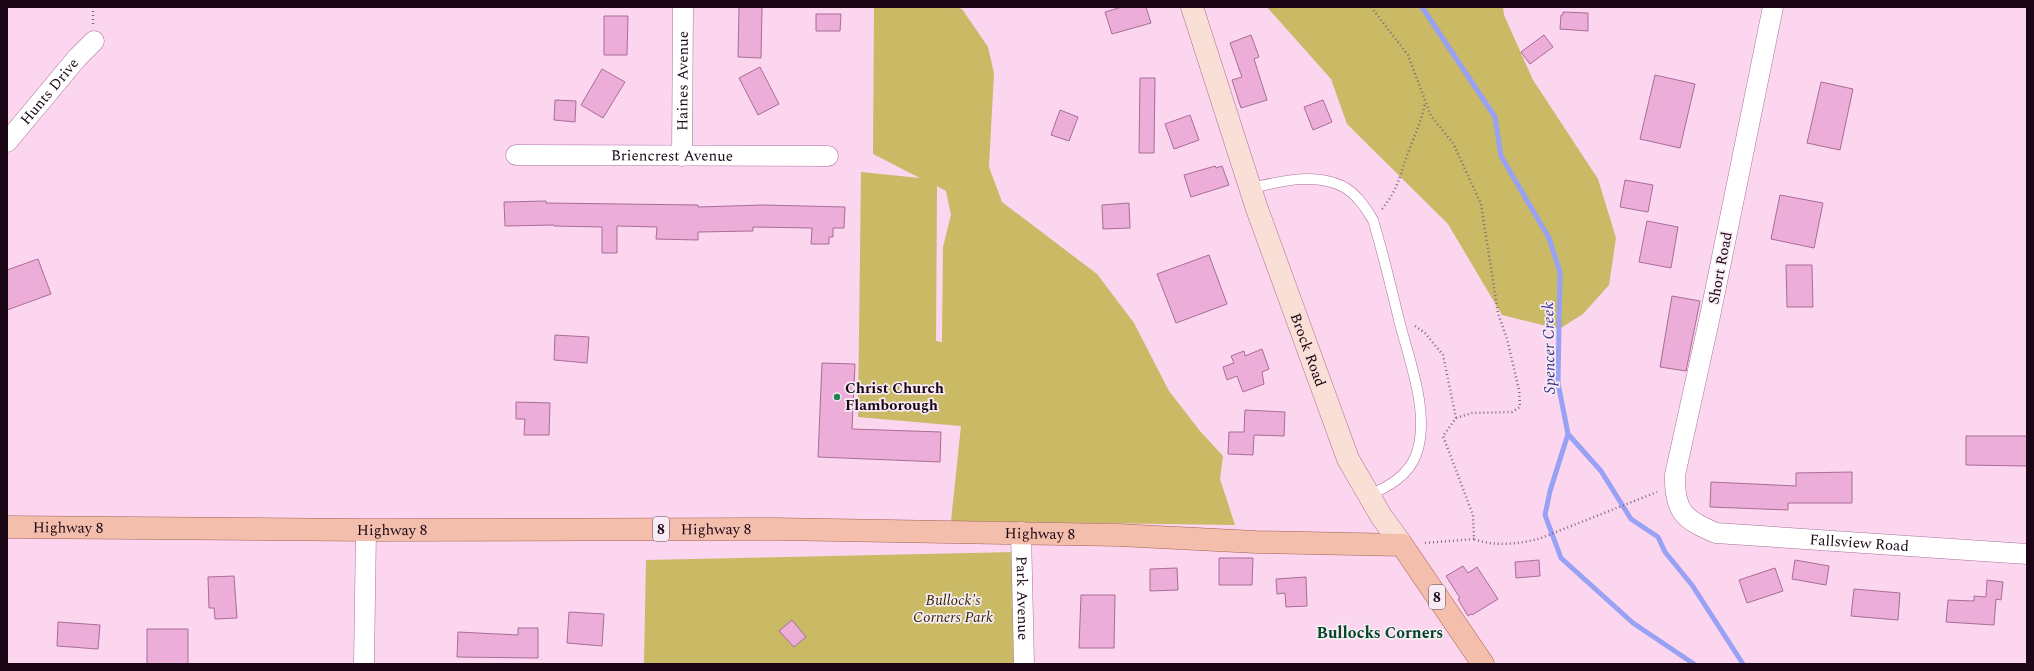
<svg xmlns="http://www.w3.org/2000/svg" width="2034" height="671" viewBox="0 0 2034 671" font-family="Spectral,serif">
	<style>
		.green { fill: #cab965; fill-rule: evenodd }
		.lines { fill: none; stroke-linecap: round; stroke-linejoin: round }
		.stream { stroke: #98a1f3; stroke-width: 5 }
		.building { fill: #ecadd8; stroke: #a76e96 }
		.lane-casing { stroke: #ab719a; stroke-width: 11 }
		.street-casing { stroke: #ab719a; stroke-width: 21 }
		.secondary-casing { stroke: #ab719a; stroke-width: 23 }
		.primary-casing { stroke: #a36154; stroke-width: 23 }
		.path { stroke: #85687c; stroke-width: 2.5; stroke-dasharray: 1 3; stroke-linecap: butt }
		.lane { stroke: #fff; stroke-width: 10 }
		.street { stroke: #fff; stroke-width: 20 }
		.secondary { stroke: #fadfd6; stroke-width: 22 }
		.primary { stroke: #f4bead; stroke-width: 22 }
		.poi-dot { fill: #278156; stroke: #f8ebf4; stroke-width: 1.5 }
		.labels { text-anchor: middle; stroke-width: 3.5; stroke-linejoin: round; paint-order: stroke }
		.shield { fill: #f8ebf4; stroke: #5c4a57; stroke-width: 1 }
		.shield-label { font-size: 14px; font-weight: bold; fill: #190514 }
		.street-label { font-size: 15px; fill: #190514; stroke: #f8ebf4 }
		.poi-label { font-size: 15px; font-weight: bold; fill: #190514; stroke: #f8ebf4; text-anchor: start }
		.park-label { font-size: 15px; font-style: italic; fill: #312900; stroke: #f8ebf4 }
		.water-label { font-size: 16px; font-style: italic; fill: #36328f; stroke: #f8ebf4 }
		.neighbourhood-label { font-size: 16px; font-weight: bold; fill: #03472b; stroke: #f8ebf4 }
	</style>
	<rect width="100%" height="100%" fill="#fcd5ef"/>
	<path class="green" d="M874 7H955L962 9 988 47 994 73 989 167 1002 202 1097 274 1134 323 1169 391 1200 431 1223 456 1220 479 1235 525 951 521 961 426 858 417 861 172 920 178 873 154ZM937 186 946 191 951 215 943 247 942 342 936 341Z
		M1267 7H1503L1504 15 1533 80 1598 179 1616 238 1609 285 1583 314 1559 329 1502 315 1448 224 1347 124 1331 79Z
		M1016 552V664H644L646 560Z"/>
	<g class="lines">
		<path class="stream" d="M1422 7 1495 117 1501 156 1549 238 1560 272 1558 383 1568 434 1601 471 1631 519 1658 537 1665 552 1692 585 1743 664
			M1568 434 1550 491 1545 515 1561 558 1633 623 1694 664"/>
	</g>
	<path class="building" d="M739 7H762L761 58 738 57Z
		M1122 7H1146L1151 23 1112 34 1105 12Z
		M1563 12 1588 13V31L1560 29 1561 15H1563Z
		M816 14H841L840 31H816Z
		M604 16H628L627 55H604Z
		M1251 35 1259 57 1254 59 1267 100 1241 108 1232 80 1242 77 1230 43Z
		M1544 35 1553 47 1530 64 1521 52Z
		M760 67 779 104 758 115 739 78Z
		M602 69 625 82 603 118 581 105Z
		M1655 75 1695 84 1680 148 1640 139Z
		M1140 78H1155L1154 153H1139Z
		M1821 82 1853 89 1840 150 1807 143Z
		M555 100 576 101 575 122 554 120Z
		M1323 100 1332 122 1313 130 1304 107Z
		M1060 110 1078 117 1069 141 1051 135Z
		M1190 115 1199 140 1174 149 1165 124Z
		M1215 166 1216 168 1222 166 1229 185 1191 197 1184 175Z
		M1625 180 1653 185 1648 212 1620 207Z
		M1780 195 1823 203 1814 248 1771 239Z
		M546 201V203L698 205V207L763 205 845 207 844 228H833V237H829V244H811L812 228 753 227V231L698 232V240L656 239 657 227 617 226V253H602V227L554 226V225L505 226 504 202Z
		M1129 203 1130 228 1103 229 1102 205Z
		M1647 221 1678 227 1671 268 1639 262Z
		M1209 255 1227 304 1176 323 1157 274Z
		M38 259 51 294 7 310V270Z
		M1786 265H1812L1813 307H1787Z
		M1672 296 1700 301 1686 371 1660 367Z
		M555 335 589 337 587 363 554 360Z
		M1262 349 1269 369 1262 372 1264 384 1243 392 1237 376 1227 380 1223 367 1234 363 1231 356 1244 351 1245 356Z
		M822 363 855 364 852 429 941 432 940 462 818 457Z
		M516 402 550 403 549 435H524L525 419H516Z
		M1245 410 1285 412 1284 436 1254 435 1253 455 1228 454 1229 432H1244Z
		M1966 436H2027V466L1966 465Z
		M1852 472V503H1788V510L1710 507 1711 482 1796 486V473Z
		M1219 558H1253L1252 585H1219Z
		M1539 560 1540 576 1516 578 1515 562Z
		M1795 560 1829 566 1826 585 1792 579Z
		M1463 566 1468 573 1477 567 1498 599 1472 615 1471 614 1468 616 1458 599 1460 598 1446 576Z
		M1177 568 1178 590 1150 591V569Z
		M1775 568 1783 591 1747 603 1739 580Z
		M234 576 237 618 215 619 214 608H209L208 577Z
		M1306 577 1307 606 1286 607 1285 593 1277 594 1276 579Z
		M1987 580 2003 582 2001 600 1996 599 1994 625 1946 622 1948 600 1974 601V596L1986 597Z
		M1854 589 1900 593 1898 620 1851 616Z
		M1081 595H1115L1114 648H1079Z
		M569 612 604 614 602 646 567 643Z
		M792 620 806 637 794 647 779 631Z
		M58 622 100 625 98 649 57 646Z
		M518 628H538V658L457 657 458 632 518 635Z
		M147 629H188V664H147Z"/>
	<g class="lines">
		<g class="lane-casing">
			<path id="lane" d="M1251 188C1279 182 1314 172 1342 186 1356 193 1365 207 1373 220 1383 253 1391 287 1399 320 1409 360 1431 415 1416 455 1408 476 1388 487 1369 495"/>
		</g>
		<g class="street-casing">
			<g id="street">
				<path id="s1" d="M1773 7 1710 316 1675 475C1674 511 1684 520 1716 533L2027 554"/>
				<path id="s2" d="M7 142 77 58 94 41"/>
				<path id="s3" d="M516 155 828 156"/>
				<path id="s4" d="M682 156 683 7"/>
				<path id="s5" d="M1021 532 1024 664"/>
				<path d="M364 664 366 530"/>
			</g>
		</g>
		<g class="secondary-casing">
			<g id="secondary">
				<path id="s6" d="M1192 7 1257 209 1348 459 1381 516 1402 545"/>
			</g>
		</g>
		<g class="primary-casing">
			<g id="primary">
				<path id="s7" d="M7 527 366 530 775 529 1118 535 1256 542 1402 545 1483 664"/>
			</g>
		</g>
		<path class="path" d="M93 7V24
			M1371 7 1408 55 1431 116 1453 143 1481 204 1498 313 1507 339 1519 390 1520 407 1512 412 1472 413 1456 418
			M1382 209C1398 190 1401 172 1409 150 1415 134 1422 120 1425 103
			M1415 326 1425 333 1443 355 1456 418 1443 436 1473 515 1474 539C1494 547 1521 544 1541 538L1657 492
			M1425 543 1474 539"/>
		<use href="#lane" class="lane"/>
		<use href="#street" class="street"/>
		<use href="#secondary" class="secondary"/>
		<use href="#primary" class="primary"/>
	</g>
	<circle class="poi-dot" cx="837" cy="397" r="4"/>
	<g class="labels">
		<g class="shield">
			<rect x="653" y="517" width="16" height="24" rx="3"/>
			<rect x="1429" y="585" width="16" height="24" rx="3"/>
		</g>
		<g class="shield-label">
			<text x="661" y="534">8</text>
			<text x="1437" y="602">8</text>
		</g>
		<g class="street-label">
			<text dy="5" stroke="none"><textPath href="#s4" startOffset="75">Haines Avenue</textPath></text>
			<text dy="5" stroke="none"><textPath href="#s2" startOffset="66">Hunts Drive</textPath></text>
			<text dy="5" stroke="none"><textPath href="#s3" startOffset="156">Briencrest Avenue</textPath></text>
			<text transform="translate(1720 268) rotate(-79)" y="5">Short Road</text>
			<text dy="5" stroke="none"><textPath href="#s6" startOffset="362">Brock Road</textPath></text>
			<text dy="5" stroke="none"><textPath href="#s7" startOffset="61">Highway 8</textPath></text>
			<text dy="5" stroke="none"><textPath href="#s7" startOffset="709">Highway 8</textPath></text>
			<text dy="5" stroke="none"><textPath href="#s7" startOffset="385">Highway 8</textPath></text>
			<text dy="5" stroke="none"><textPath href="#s7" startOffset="1033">Highway 8</textPath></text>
			<text dy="5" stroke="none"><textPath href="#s1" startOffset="700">Fallsview Road</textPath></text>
			<text dy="5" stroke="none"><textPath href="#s5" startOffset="66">Park Avenue</textPath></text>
		</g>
		<g class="poi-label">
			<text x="845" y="393">Christ Church<tspan x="845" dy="17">Flamborough</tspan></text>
		</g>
		<g class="park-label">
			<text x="953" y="605">Bullock's<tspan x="953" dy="17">Corners Park</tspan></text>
		</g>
		<g class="water-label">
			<text transform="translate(1548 348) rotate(-91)" y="6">Spencer Creek</text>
		</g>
		<g class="neighbourhood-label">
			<text x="1380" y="638">Bullocks Corners</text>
		</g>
	</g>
	<rect width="2034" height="671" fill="none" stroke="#190514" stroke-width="16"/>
</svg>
